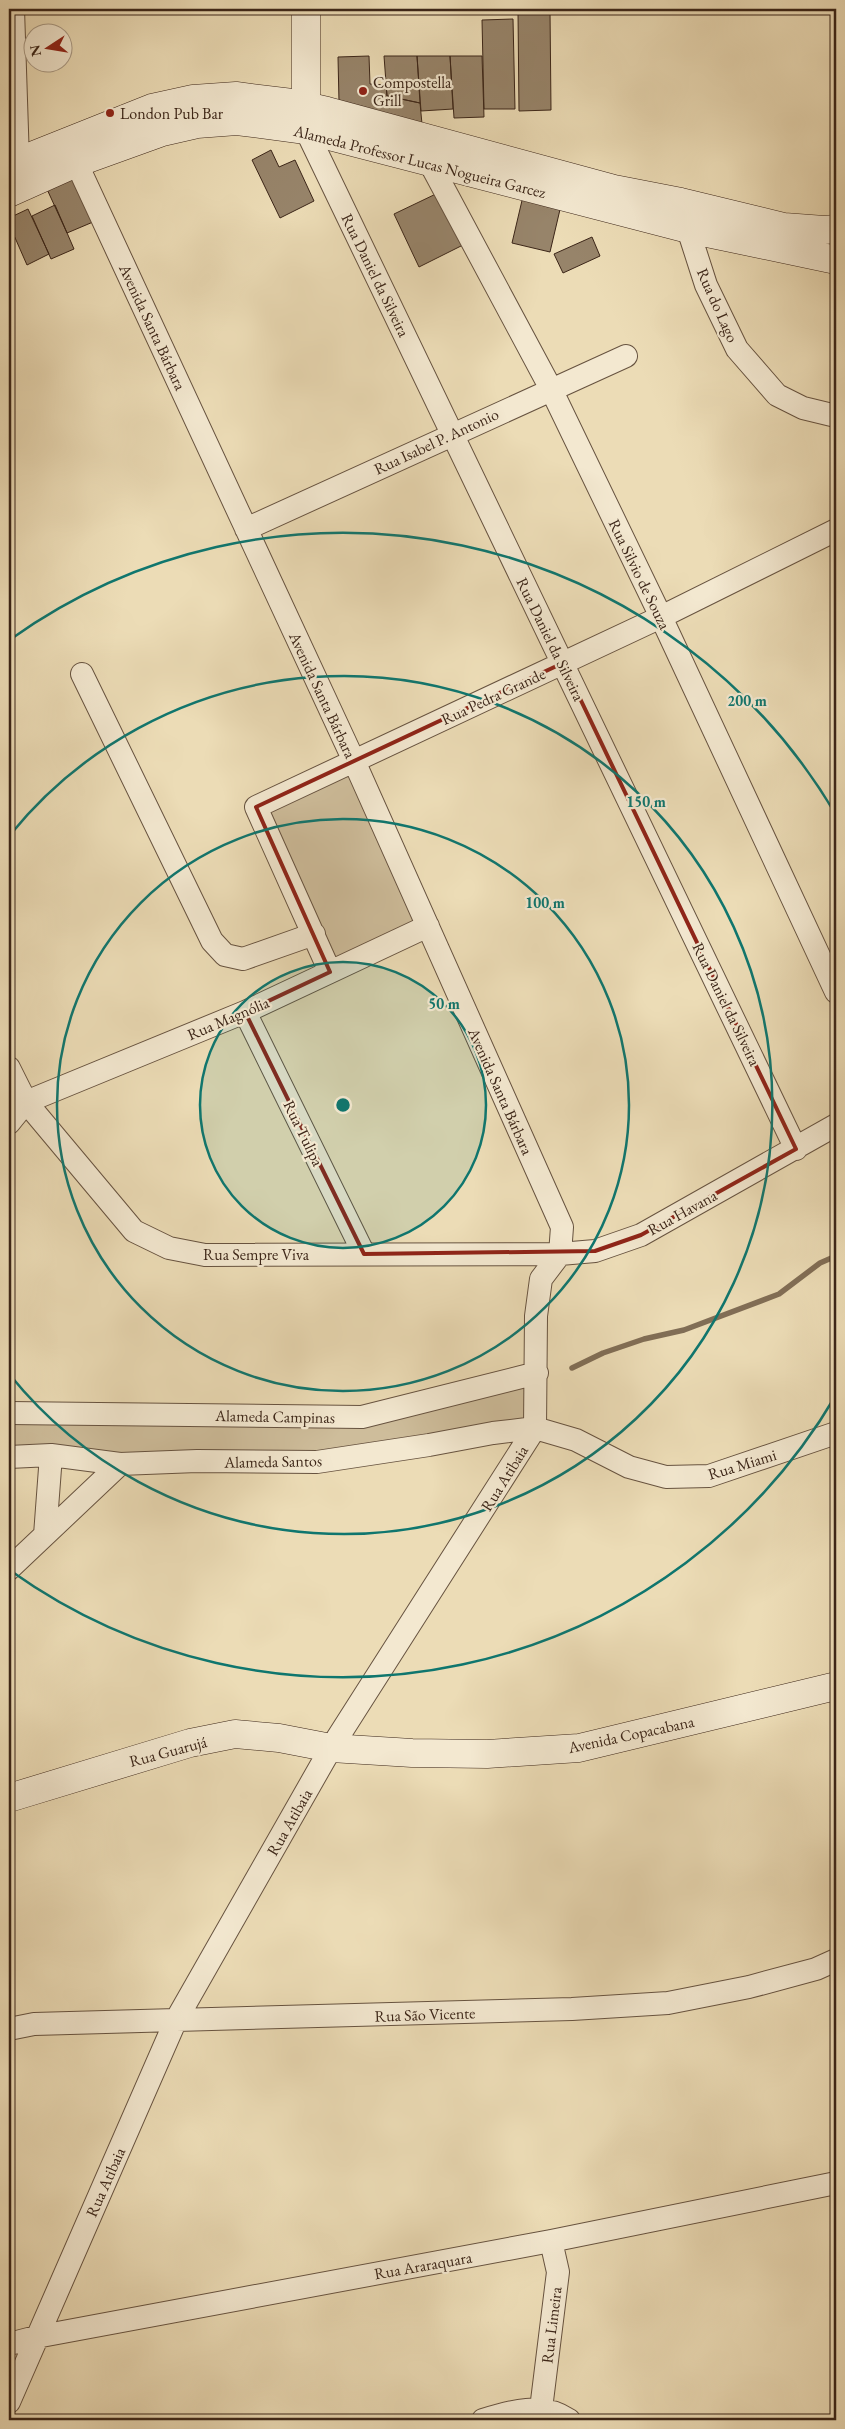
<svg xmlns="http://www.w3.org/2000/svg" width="845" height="2429" viewBox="0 0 845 2429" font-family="'EB Garamond',serif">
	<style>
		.green { fill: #cebd9b; stroke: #84715a }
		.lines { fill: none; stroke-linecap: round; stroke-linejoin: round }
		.stream { stroke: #816e56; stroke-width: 5.5 }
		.building { fill: #97846a; stroke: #3b2518 }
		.street-casing { stroke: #675340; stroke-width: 24 }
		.secondary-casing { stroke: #3b2518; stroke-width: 29 }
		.street { stroke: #f3e8d0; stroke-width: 22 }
		.secondary { stroke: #f3e8d0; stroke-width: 28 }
		.marked { fill: none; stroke: #8f2418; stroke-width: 4; stroke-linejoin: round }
		.ring { fill: none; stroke: #0f766e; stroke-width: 2.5 }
		.poi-dot { fill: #8f2418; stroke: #f3e8d0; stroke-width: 2 }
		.labels { text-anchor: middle; stroke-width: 4.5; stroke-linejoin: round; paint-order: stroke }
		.poi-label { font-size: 16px; fill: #3b2518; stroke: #f3e8d0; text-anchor: start }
		.street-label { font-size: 16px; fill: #3b2518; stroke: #f3e8d0 }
		.centre { fill: #0f766e; stroke: #f3e8d0; stroke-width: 2.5 }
		.ring-label { font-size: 15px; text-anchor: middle; font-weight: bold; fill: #0f766e; stroke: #f3e8d0; stroke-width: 4.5; stroke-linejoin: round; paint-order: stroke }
	</style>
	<rect width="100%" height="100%" fill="#ecdcb6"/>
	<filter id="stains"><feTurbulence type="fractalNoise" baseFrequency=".004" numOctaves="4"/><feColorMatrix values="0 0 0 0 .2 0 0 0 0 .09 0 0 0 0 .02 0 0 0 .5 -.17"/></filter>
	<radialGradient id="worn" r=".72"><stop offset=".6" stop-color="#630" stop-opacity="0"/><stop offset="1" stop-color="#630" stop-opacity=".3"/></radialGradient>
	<path class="green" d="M145 9H286V11L145 14Z
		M354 761 428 926 330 972 256 807Z
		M537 1373 535 1428 317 1462 9 1457V1413L317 1417Z"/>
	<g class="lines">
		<path class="stream" d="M572 1368 603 1353 644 1339 684 1330 779 1294 820 1263 836 1256"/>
	</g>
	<path class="building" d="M550 11 551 110 519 111 518 12Z
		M513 19 515 109H484L482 20Z
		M369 56 370 84 386 85 387 96 420 103 422 124 339 102 338 57Z
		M384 56H417L420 103 387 96Z
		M417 56H450L453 109 421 111Z
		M450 56H482L484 117 454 118Z
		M271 150 279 167 295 160 314 201 280 218 252 160Z
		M68 177 75 183 93 222 67 233 46 187Z
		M440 192 465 244 419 267 394 214Z
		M524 192 562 201 550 252 512 243Z
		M55 205 74 249 51 259 32 216Z
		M28 209 49 254 27 265 9 224V218Z
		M592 237 600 256 563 273 554 254Z"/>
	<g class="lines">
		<g class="street-casing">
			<path id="street" d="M13 9 18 161
				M306 130 796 1149
				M69 147 354 761 562 1227 560 1254
				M430 163 551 389 661 617 836 992
				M688 229 706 285 737 349 777 395 803 408 836 416
				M246 529 626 356
				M82 674 212 941 225 955 243 959 314 934
				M330 972 256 807 661 617 836 530
				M245 1012 364 1254
				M9 1068 26 1102 134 1231 169 1248 205 1255 560 1254 595 1251 641 1235 836 1125
				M9 1123 26 1102 245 1012 428 926
				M9 1413 362 1417 537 1373
				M9 1457 51 1455 120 1464 197 1461 317 1462 429 1445 493 1433 535 1428 576 1440 629 1467 666 1477 709 1476 836 1433
				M45 1535 51 1455
				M9 1569 120 1464
				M9 2029 34 2024 572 2009 668 2003 749 1987 816 1969 836 1960
				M9 2344 36 2337 551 2241 836 2183
				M9 2402 175 2022 331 1748 535 1428 536 1316 541 1279 560 1254
				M541 2409 558 2272 551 2241
				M483 2420C511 2411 542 2402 569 2420"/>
		</g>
		<g class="secondary-casing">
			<path id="secondary" d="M306 9V125
				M9 165 152 108 193 99 236 96 292 103 327 111 614 189 681 202 784 227 824 230 836 229
				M9 193 76 163 162 132 197 124 237 121 306 130 688 229 836 260
				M9 1798 190 1743 235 1734 279 1738 331 1748 412 1753 487 1754 579 1748 836 1686"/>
		</g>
		<use href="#street" class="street"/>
		<use href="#secondary" class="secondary"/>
	</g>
	<path class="marked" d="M563 663 796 1149 641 1235 595 1251 364 1254 245 1012 330 972 256 807Z"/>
	<circle cx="343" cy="1105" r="143" fill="#0f766e" fill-opacity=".12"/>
	<g class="ring">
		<circle cx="343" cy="1105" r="143"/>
		<circle cx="343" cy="1105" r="286"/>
		<path d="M10 835A429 429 0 1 1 10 1375"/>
		<path d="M836 1395A572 572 0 0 1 11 1571M11 639A572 572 0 0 1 836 815"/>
	</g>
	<g class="poi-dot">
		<circle cx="363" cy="91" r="5"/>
		<circle cx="110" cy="113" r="5"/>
	</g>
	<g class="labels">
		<g class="poi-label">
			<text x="373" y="88">Compostella<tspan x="373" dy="18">Grill</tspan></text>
			<text x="120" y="119">London Pub Bar</text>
		</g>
		<g class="street-label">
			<text transform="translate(420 161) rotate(14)" y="6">Alameda Professor Lucas Nogueira Garcez</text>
			<text transform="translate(376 275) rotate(64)" y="6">Rua Daniel da Silveira</text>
			<text transform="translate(718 305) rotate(66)" y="6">Rua do Lago</text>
			<text transform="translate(153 327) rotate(65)" y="6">Avenida Santa Bárbara</text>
			<text transform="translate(436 441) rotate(-25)" y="6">Rua Isabel P. Antonio</text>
			<text transform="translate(640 574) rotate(64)" y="6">Rua Silvio de Souza</text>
			<text transform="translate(551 639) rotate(64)" y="6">Rua Daniel da Silveira</text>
			<text transform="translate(323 695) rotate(65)" y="6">Avenida Santa Bárbara</text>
			<text transform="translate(493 696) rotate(-25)" y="6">Rua Pedra Grande</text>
			<text transform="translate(727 1004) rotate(64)" y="6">Rua Daniel da Silveira</text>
			<text transform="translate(228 1018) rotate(-23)" y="6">Rua Magnólia</text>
			<text transform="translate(501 1091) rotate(66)" y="6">Avenida Santa Bárbara</text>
			<text transform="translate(304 1133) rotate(64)" y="6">Rua Tulipa</text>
			<text transform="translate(682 1212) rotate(-29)" y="6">Rua Havana</text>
			<text x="256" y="1260">Rua Sempre Viva</text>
			<text transform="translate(275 1416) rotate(1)" y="6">Alameda Campinas</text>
			<text transform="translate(273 1461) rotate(-1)" y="6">Alameda Santos</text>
			<text transform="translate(742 1464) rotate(-17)" y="6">Rua Miami</text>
			<text transform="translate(504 1478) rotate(-58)" y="6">Rua Atibaia</text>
			<text transform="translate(631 1734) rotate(-12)" y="6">Avenida Copacabana</text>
			<text transform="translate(168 1751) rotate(-15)" y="6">Rua Guarujá</text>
			<text transform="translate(289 1822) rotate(-60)" y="6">Rua Atibaia</text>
			<text transform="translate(425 2014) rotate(-2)" y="6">Rua São Vicente</text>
			<text transform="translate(105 2182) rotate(-66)" y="6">Rua Atibaia</text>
			<text transform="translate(423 2265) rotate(-10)" y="6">Rua Araraquara</text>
			<text transform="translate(551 2325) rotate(-83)" y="6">Rua Limeira</text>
		</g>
	</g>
	<circle cx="343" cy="1105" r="8" class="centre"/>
	<g class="ring-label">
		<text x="747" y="706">200 m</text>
		<text x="646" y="807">150 m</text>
		<text x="545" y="908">100 m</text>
		<text x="444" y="1009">50 m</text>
	</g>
	<rect width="845" height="2429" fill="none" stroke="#ecdcb6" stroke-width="30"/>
	<rect x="10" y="10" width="825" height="2409" fill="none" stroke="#3b2518" stroke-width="2.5"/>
	<rect x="15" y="15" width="815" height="2399" fill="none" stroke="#3b2518"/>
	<g transform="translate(48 48) rotate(258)"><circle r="24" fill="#f3e8d0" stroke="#a99a86"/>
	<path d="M0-4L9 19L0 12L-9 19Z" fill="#8f2418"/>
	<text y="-8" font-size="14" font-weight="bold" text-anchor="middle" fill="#3b2518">N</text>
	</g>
	<rect width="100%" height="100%" filter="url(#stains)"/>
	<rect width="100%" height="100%" fill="url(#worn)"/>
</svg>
